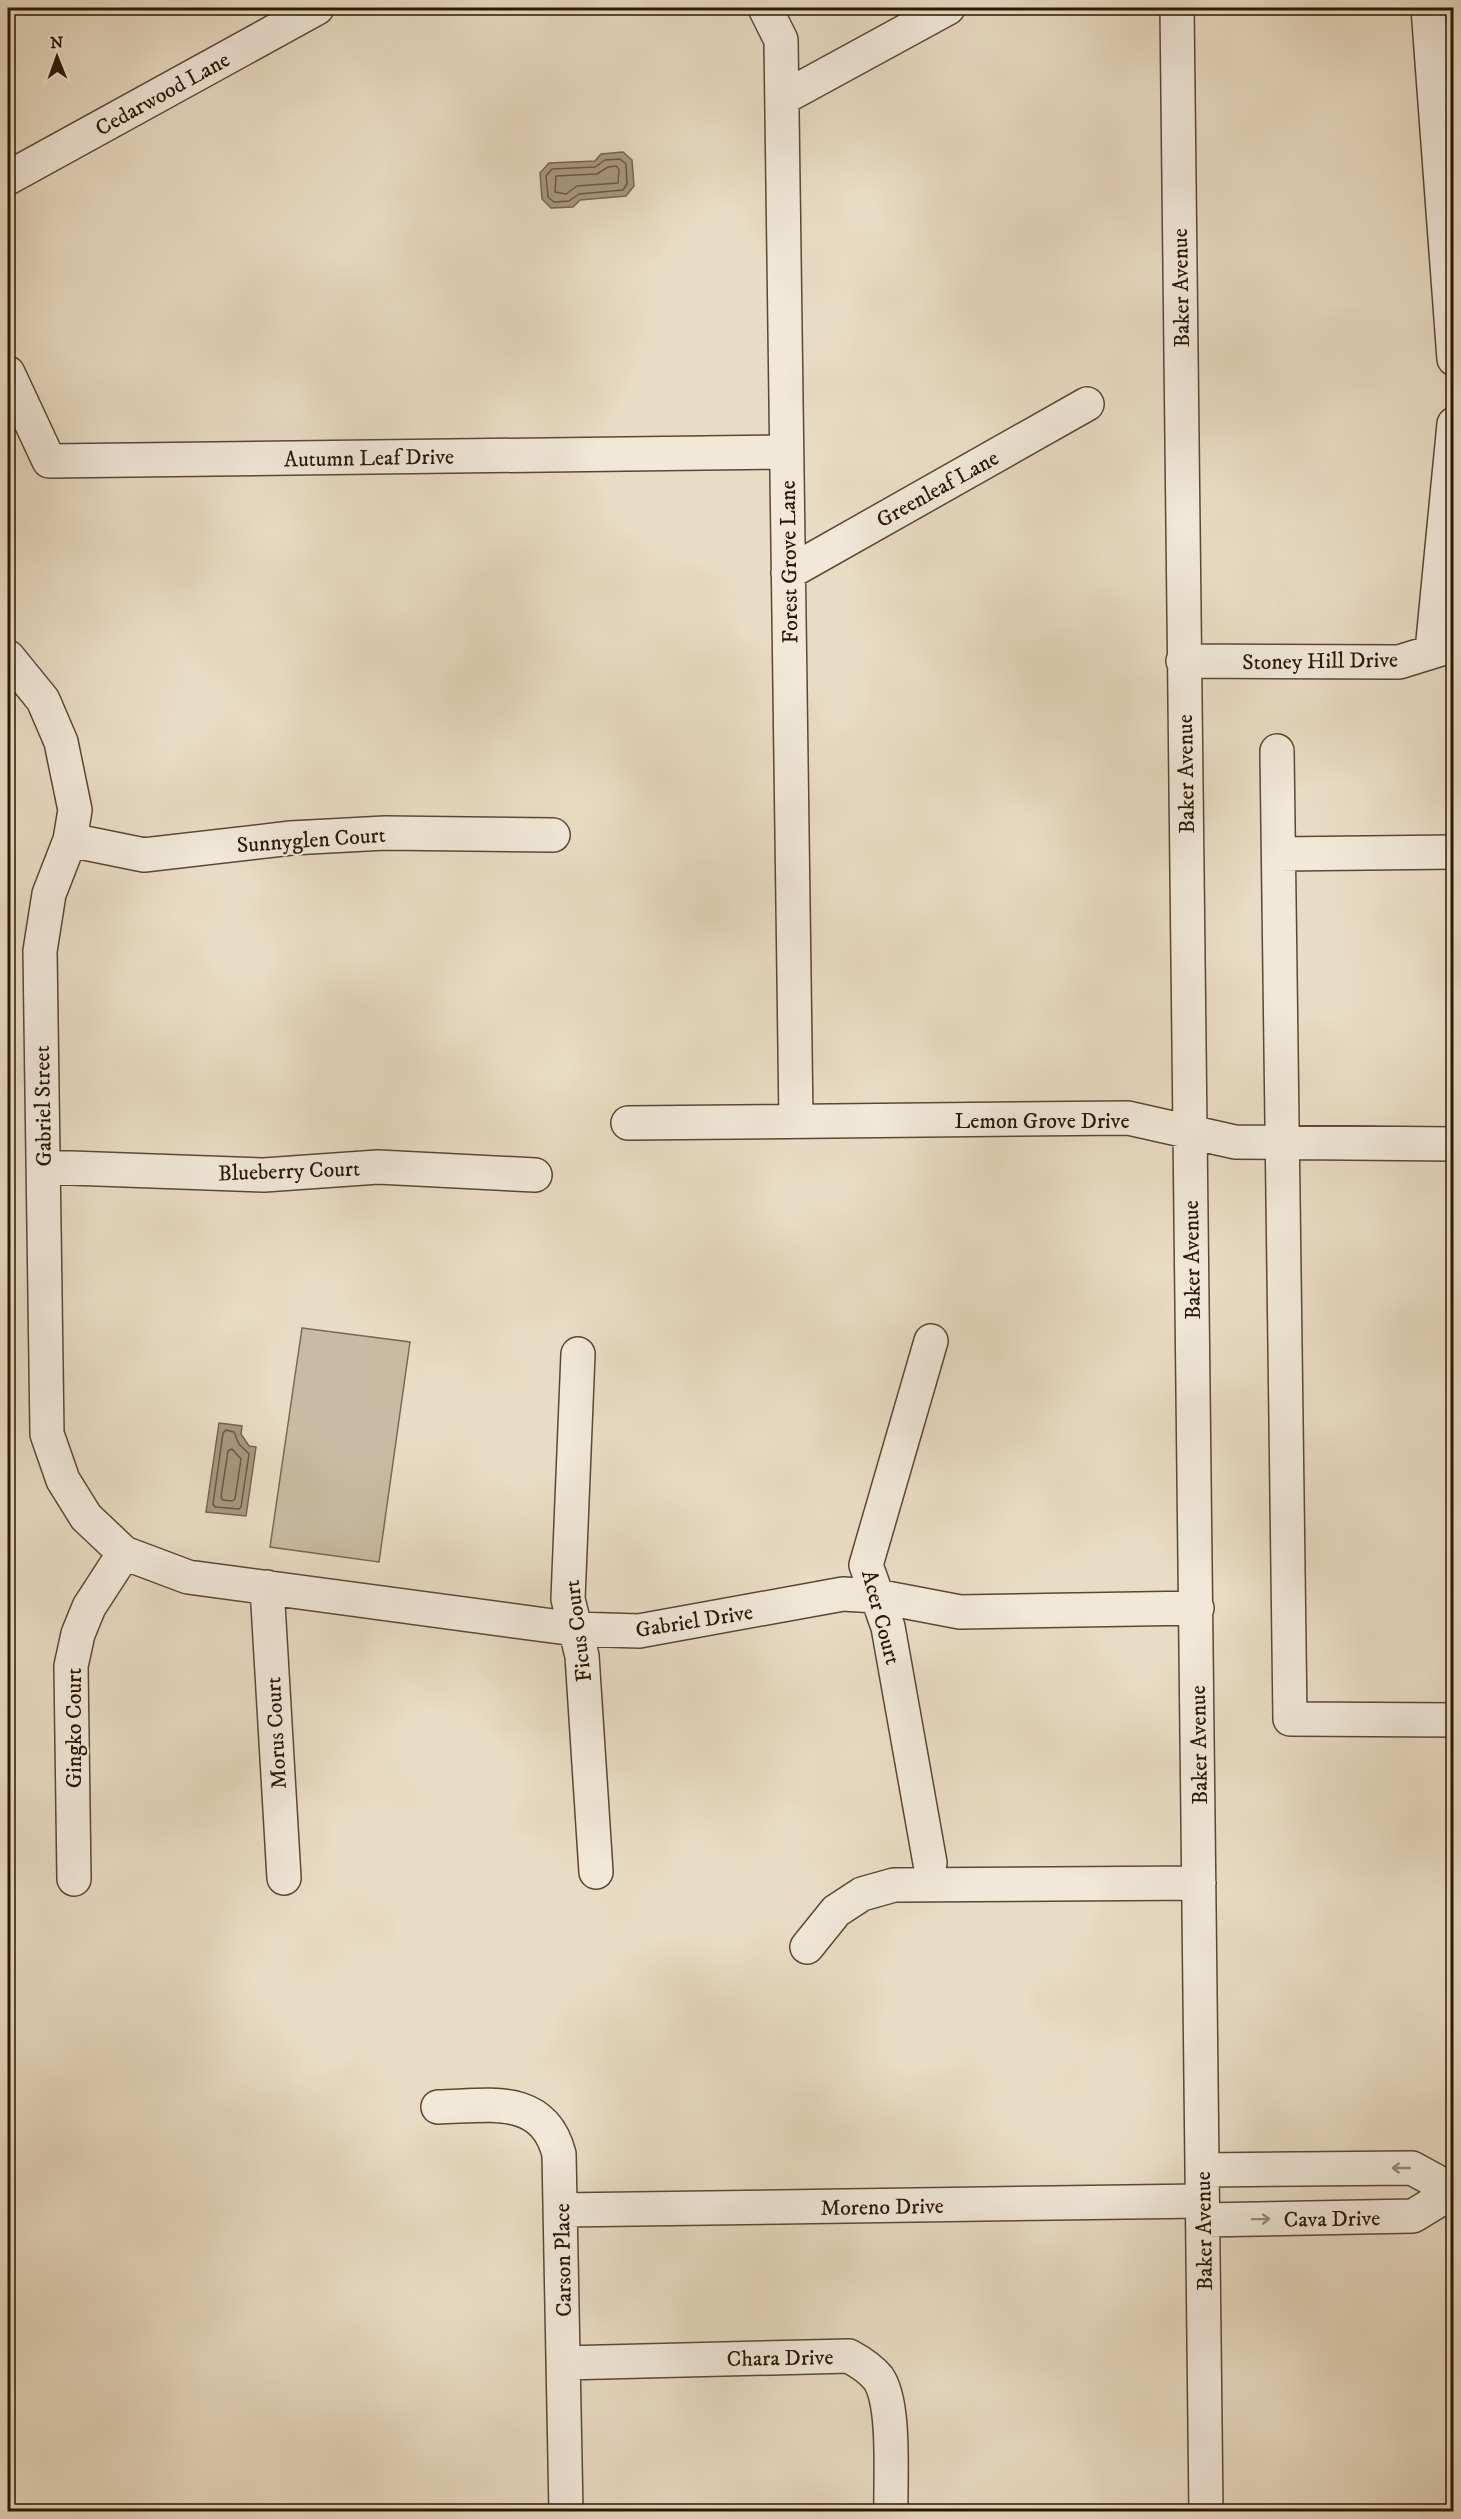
<svg xmlns="http://www.w3.org/2000/svg" width="1461" height="2519" viewBox="0 0 1461 2519" font-family="'IM FELL DW Pica',serif">
	<style>
		.green { fill: #c9bba3; stroke: #7a6952; stroke-width: 1.5 }
		.water { fill: #a89982; stroke: #76654f; stroke-width: 1.5 }
		.lines { fill: none; stroke-linecap: round; stroke-linejoin: round }
		.shore { stroke: #695842; stroke-width: 1.5 }
		.minor-casing { stroke: #5a4832; stroke-width: 36 }
		.minor { stroke: #f1e8d9; stroke-width: 33 }
		.oneway { stroke: #978a78 }
		.labels { text-anchor: middle; stroke-width: 4.5; stroke-linejoin: round; paint-order: stroke }
		.street-label { font-size: 22px; fill: #2a1702; stroke: #f1e8d9 }
	</style>
	<rect width="100%" height="100%" fill="#e9dcc4"/>
	<filter id="stains"><feTurbulence type="fractalNoise" baseFrequency=".00333" numOctaves="4"/><feColorMatrix values="0 0 0 0 .2 0 0 0 0 .09 0 0 0 0 .02 0 0 0 .5 -.17"/></filter>
	<radialGradient id="worn" r=".72"><stop offset=".6" stop-color="#630" stop-opacity="0"/><stop offset="1" stop-color="#630" stop-opacity=".3"/></radialGradient>
	<path class="green" d="M302 1328 410 1342 379 1562 270 1547Z"/>
	<path class="water" d="M623 152 632 160 634 186 626 196 580 200 573 207 551 208 542 199 540 173 549 163 595 161 601 154Z
		M219 1423 242 1426 241 1434 249 1446 256 1447 246 1516 206 1512Z"/>
	<g class="lines">
		<path class="shore" d="M620 159 626 164 627 184 623 190 579 194 569 201 554 202 548 197 546 176 552 169 595 167 605 160Z
			M616 166 619 169 618 183 577 186 566 194 555 192 556 176 597 174 608 167Z
			M226 1430 234 1432 239 1444 249 1454 241 1507 239 1509 215 1507 213 1504 223 1433Z
			M232 1449 241 1459 235 1499 232 1501 223 1500 221 1497 228 1451Z"/>
		<g class="minor-casing">
			<path id="minor" d="M765 8 781 40 796 1121
				M1177 8 1206 2512
				M1428 8 1454 359
				M783 98 948 8
				M8 178 317 8
				M8 373 49 461 786 452
				M788 573 1087 404
				M1432 651 1454 424
				M8 657 43 700 61 742 75 810 70 840 49 894 40 951 47 1434 63 1480 86 1517 124 1553 188 1577 575 1629 639 1631 843 1594 876 1596 960 1612 1197 1608
				M1183 661 1399 662 1454 645
				M1277 751 1290 1719 1454 1720
				M70 840 144 855 291 838 385 833 553 835
				M1279 854 1454 852
				M628 1123 1128 1118 1235 1142 1454 1144
				M43 1167 264 1175 378 1167 535 1175
				M578 1354 568 1599 582 1656 596 1872
				M267 1587 284 1878
				M930 1863 888 1627 866 1565 931 1341
				M74 1879 71 1666 78 1634 89 1607 124 1553
				M807 1947 836 1911 862 1894 894 1885 1199 1883
				M438 2107C488 2106 543 2093 559 2154L566 2512
				M1202 2170 1412 2168 1454 2191
				M561 2210 1202 2201
				M1203 2220 1413 2216 1454 2191
				M563 2363 849 2356C860 2362 870 2368 878 2378 896 2403 890 2480 891 2512"/>
		</g>
		<use href="#minor" class="minor"/>
	</g>
	<defs><path id="oneway-shaft" d="M-6 0H5M1.5-3L5.5 0L1.5 3" fill="none" stroke-width="1.6" stroke-linecap="round" stroke-linejoin="round" transform="scale(1.5)"/></defs>
	<g class="oneway">
		<use href="#oneway-shaft" transform="translate(1401 2168) rotate(180)"/>
		<use href="#oneway-shaft" transform="translate(1261 2219) rotate(-1)"/>
	</g>
	<g class="labels">
		<g class="street-label">
			<text transform="translate(162 93) rotate(-29)" y="8">Cedarwood Lane</text>
			<text transform="translate(1180 288) rotate(-91)" y="8">Baker Avenue</text>
			<text transform="translate(369 457) rotate(-1)" y="8">Autumn Leaf Drive</text>
			<text transform="translate(937 488) rotate(-29)" y="8">Greenleaf Lane</text>
			<text transform="translate(788 562) rotate(-91)" y="8">Forest Grove Lane</text>
			<text transform="translate(1320 660) rotate(-1)" y="8">Stoney Hill Drive</text>
			<text transform="translate(1185 774) rotate(-91)" y="8">Baker Avenue</text>
			<text transform="translate(311 839) rotate(-4)" y="8">Sunnyglen Court</text>
			<text transform="translate(42 1106) rotate(-91)" y="8">Gabriel Street</text>
			<text x="1042" y="1128">Lemon Grove Drive</text>
			<text transform="translate(289 1170) rotate(-2)" y="8">Blueberry Court</text>
			<text transform="translate(1191 1260) rotate(-91)" y="8">Baker Avenue</text>
			<text transform="translate(882 1617) rotate(75)" y="8">Acer Court</text>
			<text transform="translate(694 1620) rotate(-9)" y="8">Gabriel Drive</text>
			<text transform="translate(577 1631) rotate(-97)" y="8">Ficus Court</text>
			<text transform="translate(73 1728) rotate(-90)" y="8">Gingko Court</text>
			<text transform="translate(275 1733) rotate(-93)" y="8">Morus Court</text>
			<text transform="translate(1198 1745) rotate(-91)" y="8">Baker Avenue</text>
			<text transform="translate(882 2206) rotate(-1)" y="8">Moreno Drive</text>
			<text transform="translate(1332 2218) rotate(-1)" y="8">Cava Drive</text>
			<text transform="translate(1203 2231) rotate(-91)" y="8">Baker Avenue</text>
			<text transform="translate(562 2260) rotate(-91)" y="8">Carson Place</text>
			<text transform="translate(780 2357) rotate(-1)" y="8">Chara Drive</text>
		</g>
	</g>
	<rect width="1461" height="2519" fill="none" stroke="#e9dcc4" stroke-width="30"/>
	<rect x="9" y="9" width="1443" height="2501" fill="none" stroke="#2a1702" stroke-width="3"/>
	<rect x="15" y="15" width="1431" height="2489" fill="none" stroke="#2a1702" stroke-width="1.5"/>
	<g transform="translate(57 57) rotate(359)" stroke="#f1e8d9" stroke-width="4.5" paint-order="stroke">
	<path d="M0-4.5L10 22L0 15L-10 22Z" fill="#2a1702"/>
	<text y="-9" font-size="16" font-weight="bold" text-anchor="middle" fill="#2a1702">N</text>
	</g>
	<rect width="100%" height="100%" filter="url(#stains)"/>
	<rect width="100%" height="100%" fill="url(#worn)"/>
</svg>
